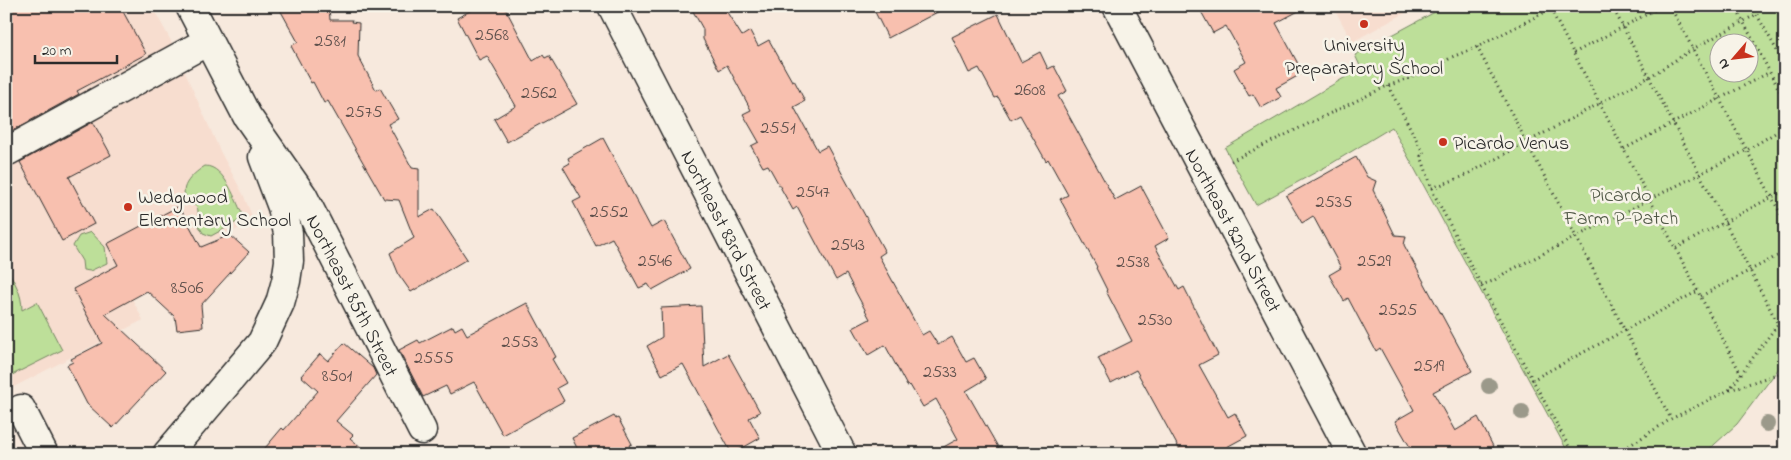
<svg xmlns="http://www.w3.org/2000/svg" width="1791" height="460" viewBox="0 0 1791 460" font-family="'Indie Flower',sans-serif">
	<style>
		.built { fill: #f7ddcf }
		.green { fill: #bddf99; stroke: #748562; fill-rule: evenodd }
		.building { fill: #f8c0af; stroke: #2b2b2b }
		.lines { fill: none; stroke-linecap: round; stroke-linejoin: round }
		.minor-casing { stroke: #2b2b2b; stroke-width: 31 }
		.path { stroke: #2b2b2b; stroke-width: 3; stroke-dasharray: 1 4; stroke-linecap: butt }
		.minor { stroke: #f7f3e8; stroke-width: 28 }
		.tree { fill: #9b998a }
		.poi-dot { fill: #c8321e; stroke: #f7f3e8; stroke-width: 2 }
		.labels { text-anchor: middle; stroke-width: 5; stroke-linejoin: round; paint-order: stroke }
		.number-label { font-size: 18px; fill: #5e504c }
		.poi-label { font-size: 20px; fill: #2b2b2b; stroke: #f7f3e8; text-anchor: start }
		.park-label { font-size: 20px; fill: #505846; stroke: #f7f3e8 }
		.street-label { font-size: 20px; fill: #2b2b2b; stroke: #f7f3e8 }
	</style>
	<rect width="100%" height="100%" fill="#f7e9dd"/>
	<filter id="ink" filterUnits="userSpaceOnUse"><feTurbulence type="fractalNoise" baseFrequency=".02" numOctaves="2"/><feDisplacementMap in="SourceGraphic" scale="10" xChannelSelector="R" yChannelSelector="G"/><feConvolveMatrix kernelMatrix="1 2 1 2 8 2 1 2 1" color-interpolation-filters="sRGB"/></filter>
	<g filter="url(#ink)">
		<path class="built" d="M6 6H152L171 41 220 151 243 194 254 221 125 285 143 320 6 391Z
			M1333 6H1418L1352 42Z"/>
		<path class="green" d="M1446 6H1774L1785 26V360L1737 424 1704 454H1569L1392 127 1329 165 1256 205 1225 148 1361 68 1355 55ZM1748 42V72H1718V42Z
			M205 166C225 166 236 202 244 218L211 236 203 233C201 229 197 224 197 219 197 217 199 214 198 211 198 206 191 204 188 200 176 188 195 172 205 166Z
			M91 232 105 247 107 263 90 271 83 270 82 261 73 246 79 236Z
			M6 267C14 281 22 293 22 310L37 302 62 350 6 378Z"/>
		<path class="building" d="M6 6H120L146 54 77 91 79 94 6 134Z
			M278 6H329L330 20H352L351 22 359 23 358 56 376 90 380 88 398 119 388 124 412 168 419 169V217L434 209 467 259 411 292 399 275 390 253 414 238 399 200 384 199 328 101 324 103 313 82 311 83 291 46 298 42Z
			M479 6H504L533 61 543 55 545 58 549 56 577 104 507 142 494 119 516 106 487 56 479 60 457 18Z
			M690 6H723L742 36 750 31 758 46 769 40 792 81 794 80 805 101 794 107 818 151 827 146 885 252 879 256 922 335 929 331 938 345 952 337 966 362 974 358 986 379 966 391 1002 454H931L958 439 936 399 923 407 910 385 907 386 885 345 868 355 853 328 870 319 846 274 836 280 797 207 793 210 768 165 763 167 751 146 759 142 743 114 751 110 727 65 719 70 703 39V29Z
			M872 6H949L888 38Z
			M1198 6H1308L1276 23 1303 73 1276 88 1281 97 1261 108 1253 94 1249 96 1234 69 1246 62 1226 26 1213 33Z
			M998 14 1021 62 1040 52 1048 69 1054 66 1067 91 1058 96 1115 200 1141 186 1169 238 1155 246 1179 290 1184 287 1218 355 1199 365 1228 417 1235 413 1247 436 1214 454H1182L1136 370 1111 383 1098 358 1132 341 1106 291 1107 290 1096 268 1097 267 1060 199 1068 195 1048 159 1046 161 1020 115 1011 120 998 97 995 98 979 68 969 73 952 37Z
			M93 122 111 155 69 177 94 224 62 241 20 162Z
			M603 138 651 228 664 221 690 269 652 290 648 284 639 288 612 238 596 246 573 202 581 198 563 167 570 163 568 158Z
			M1356 157 1367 177 1376 181 1373 190 1395 235 1406 236 1404 245 1472 371 1433 392 1455 431 1478 417 1497 454H1414L1395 421 1414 410 1380 348 1376 351 1348 298 1344 301 1329 275 1341 268 1313 216 1302 223 1286 196Z
			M179 206 201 247 230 235 249 252 201 305 203 327 177 330 175 317 147 291 105 314 166 371 113 428 87 404 67 365 73 362 71 359 102 343 73 289 118 265 107 244Z
			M527 303 556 357 552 359 566 383 557 388 564 401 503 435 474 382 450 394 446 386 423 397 399 350 418 340 420 343 453 326 455 330 462 326 467 335Z
			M701 306 704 367 728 354 760 412 749 418 760 438 732 454 683 364 662 375 647 346 662 337 661 308Z
			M344 343 373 368 376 375 336 421 353 435 350 438 369 454H260L282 428 284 430 318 391 301 376 320 354 328 361Z
			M614 416 616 419 618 418 632 444 629 445 634 454H580L572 438Z"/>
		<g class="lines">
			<g class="minor-casing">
				<path id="minor" d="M190 6 247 116 303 196 422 430
					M612 6 842 454
					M1117 6 1352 454
					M8 151 208 41
					M21 409 44 454
					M167 454 262 342 280 303 286 281 289 261 288 233 282 207 263 157"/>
			</g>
			<path class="path" d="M1612 6 1778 324
				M1670 6 1785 222
				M1735 6 1785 101
				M1752 6 1785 65
				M1551 10 1741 374
				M1477 47 1671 419
				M1574 53 1662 6
				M1388 86 1424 154 1421 156 1434 194 1481 285 1573 454
				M1624 149 1770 72
				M1231 161 1385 87 1431 70 1452 57 1477 47 1557 6
				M1432 188 1462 177 1649 77 1693 49 1757 14
				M1676 248 1785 190
				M1481 285 1493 281 1505 273 1747 150 1785 127
				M1701 296 1785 252
				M1532 380 1698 291
				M1730 390 1780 373 1785 369
				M1616 454 1671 419 1729 390 1778 324 1785 312"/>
			<use href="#minor" class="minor"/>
		</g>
		<g class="tree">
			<circle cx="1489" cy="386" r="8"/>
			<circle cx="1522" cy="412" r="8"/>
			<circle cx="1767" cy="424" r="8"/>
		</g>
	</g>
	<g class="poi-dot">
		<circle cx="1364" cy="24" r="5"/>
		<circle cx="1443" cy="142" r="5"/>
		<circle cx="128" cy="207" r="5"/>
	</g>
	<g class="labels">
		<g class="number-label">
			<text x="492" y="40">2568</text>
			<text x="330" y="46">2581</text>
			<text x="1030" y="95">2608</text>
			<text x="539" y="98">2562</text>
			<text x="364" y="117">2575</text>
			<text x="778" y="133">2551</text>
			<text x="813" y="197">2547</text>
			<text x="1334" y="207">2535</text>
			<text x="609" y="217">2552</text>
			<text x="848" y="250">2543</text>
			<text x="655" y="266">2546</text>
			<text x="1374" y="266">2529</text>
			<text x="1133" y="267">2538</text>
			<text x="187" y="293">8506</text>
			<text x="1398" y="315">2525</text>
			<text x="1155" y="325">2530</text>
			<text x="520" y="347">2553</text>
			<text x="434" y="363">2555</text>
			<text x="1429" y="371">2519</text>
			<text x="940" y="377">2533</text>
			<text x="337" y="381">8501</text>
		</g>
		<g class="poi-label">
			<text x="1364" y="51" text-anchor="middle">University<tspan x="1364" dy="23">Preparatory School</tspan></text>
			<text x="1453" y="149">Picardo Venus</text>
			<text x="138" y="203">Wedgwood<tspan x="138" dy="23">Elementary School</tspan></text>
		</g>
		<g class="park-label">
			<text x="1621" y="201">Picardo<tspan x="1621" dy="23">Farm P-Patch</tspan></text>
		</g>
		<g class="street-label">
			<text transform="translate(727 230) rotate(63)" y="7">Northeast 83rd Street</text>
			<text transform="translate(1234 230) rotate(62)" y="7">Northeast 82nd Street</text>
			<text transform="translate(353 295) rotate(63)" y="7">Northeast 85th Street</text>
		</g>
	</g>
	<rect width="1791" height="460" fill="none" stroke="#f7f3e8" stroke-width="25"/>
	<rect x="12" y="12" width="1766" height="435" fill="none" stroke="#2b2b2b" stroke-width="2" filter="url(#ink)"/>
	<g transform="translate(1734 58) rotate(242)"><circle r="24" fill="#f7f3e8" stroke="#a5a39c"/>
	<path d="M0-4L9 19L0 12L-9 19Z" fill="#c8321e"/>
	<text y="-8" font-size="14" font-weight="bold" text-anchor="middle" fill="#2b2b2b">N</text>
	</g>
	<path d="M35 55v8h82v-8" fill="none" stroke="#2b2b2b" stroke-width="2.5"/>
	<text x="42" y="55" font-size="15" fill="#2b2b2b" stroke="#f7f3e8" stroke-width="4" paint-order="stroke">20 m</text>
</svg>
